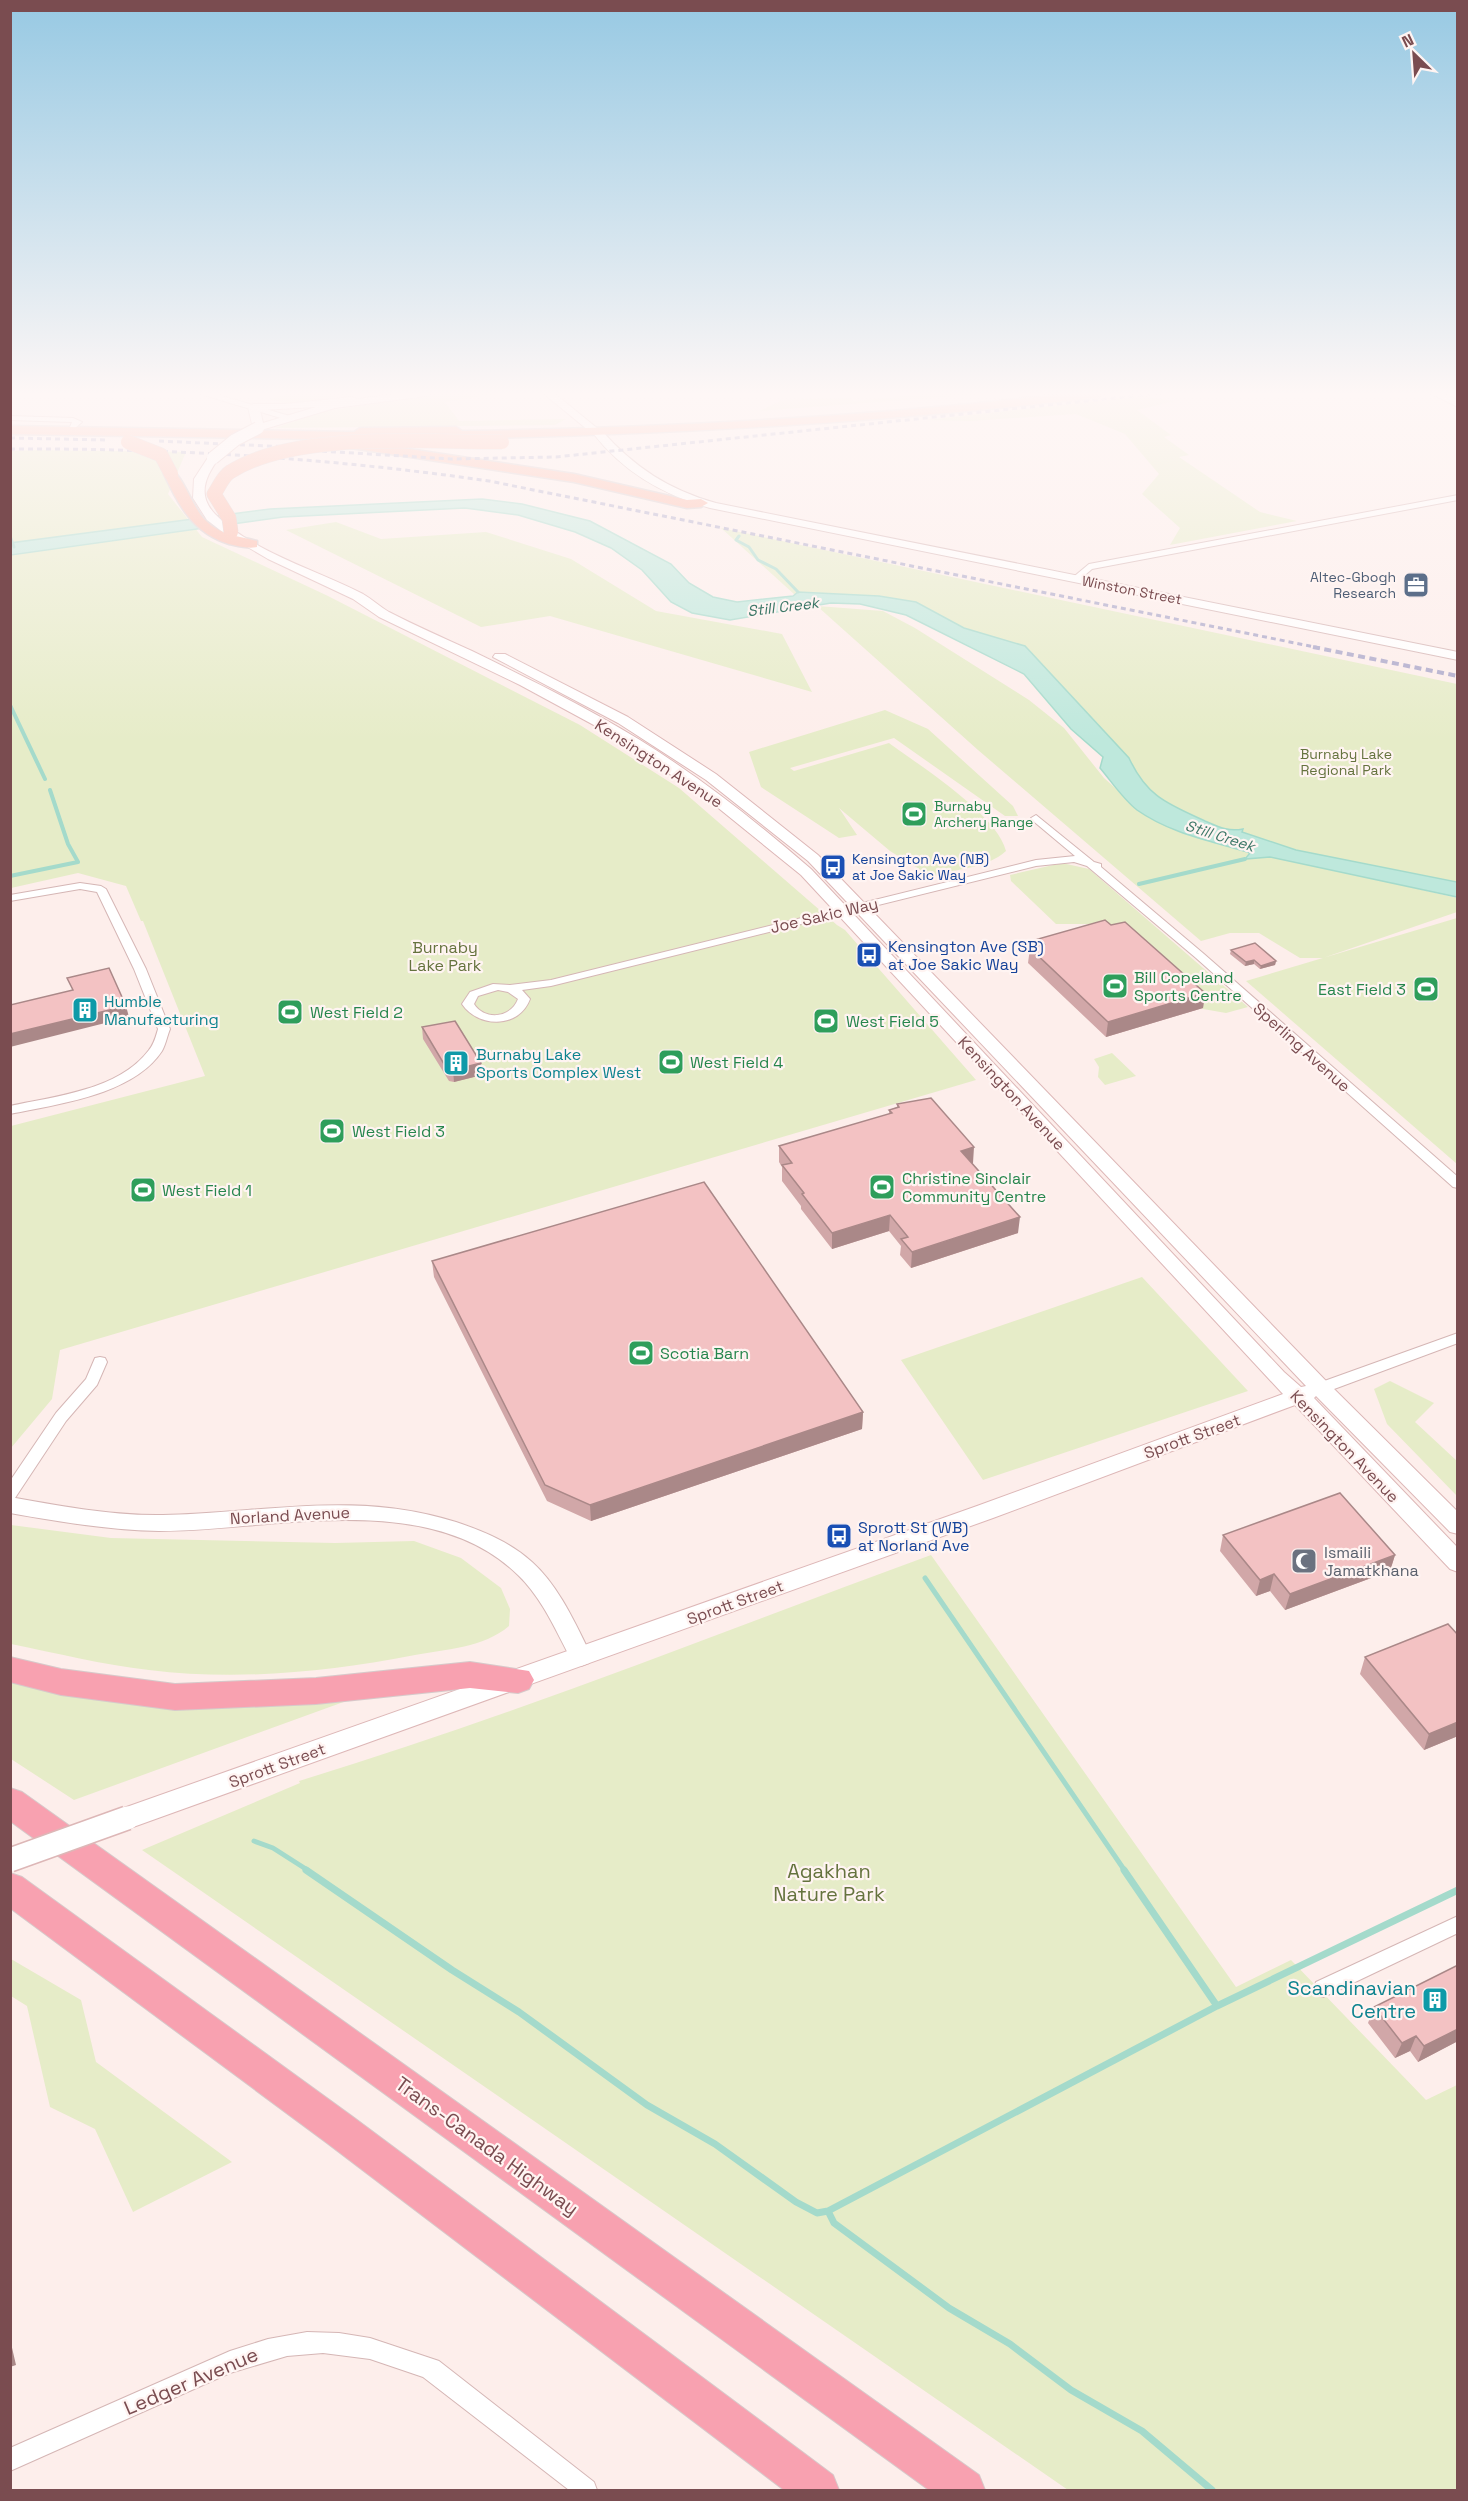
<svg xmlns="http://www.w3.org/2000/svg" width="1468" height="2501" viewBox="0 0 1468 2501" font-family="'Space Grotesk',sans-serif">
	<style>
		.green { fill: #e6ecc8 }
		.water { fill: #bee8dc; stroke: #a4dacb; stroke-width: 1.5 }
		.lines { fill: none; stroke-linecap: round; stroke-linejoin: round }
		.stream-far3 { stroke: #a4dacb; stroke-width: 3 }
		.stream-far2 { stroke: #a4dacb; stroke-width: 4 }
		.stream-far1 { stroke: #a4dacb; stroke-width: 5 }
		.stream { stroke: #a4dacb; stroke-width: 7 }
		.minor-casing { stroke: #d5b6b5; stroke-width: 2 }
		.tertiary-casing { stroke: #d5b6b5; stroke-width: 2 }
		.secondary-casing { stroke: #ddb7b7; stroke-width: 2 }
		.primary-casing { stroke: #d7c9ca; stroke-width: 3 }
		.motorway-casing { stroke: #d7c9ca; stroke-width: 2 }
		.minor { fill: #fff; fill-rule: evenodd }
		.tertiary { fill: #fff; fill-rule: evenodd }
		.secondary { fill: #fff; fill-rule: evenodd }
		.primary { fill: #fcb5a3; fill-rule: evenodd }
		.motorway { fill: #f8a1b0; fill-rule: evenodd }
		.rail-far1 { stroke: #aba7c9; stroke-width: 3; stroke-dasharray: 5 4; stroke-linecap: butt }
		.rail { stroke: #aba7c9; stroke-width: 4; stroke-dasharray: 7 4.5; stroke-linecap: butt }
		.secondary-bridge-far1-casing { stroke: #ddb7b7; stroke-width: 14; stroke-linecap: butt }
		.secondary-bridge-casing { stroke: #ddb7b7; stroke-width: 26; stroke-linecap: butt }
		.primary-bridge-casing { stroke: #d7c9ca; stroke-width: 15; stroke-linecap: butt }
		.secondary-bridge-far1 { stroke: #fff; stroke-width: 12 }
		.secondary-bridge { stroke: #fff; stroke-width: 23 }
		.primary-bridge { stroke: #fcb5a3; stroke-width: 14 }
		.wall { fill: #d1a7a8 }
		.shaded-wall { fill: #a88 }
		.building { fill: #f3c2c3; stroke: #a88; stroke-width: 1.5 }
		.labels { text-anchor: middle; stroke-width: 4.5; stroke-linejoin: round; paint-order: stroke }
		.far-service-label { font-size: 14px; fill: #4e5e75; stroke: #fff4f2; text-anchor: end }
		.far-street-label { font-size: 14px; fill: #7a4c50; stroke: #fff4f2 }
		.far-park-label { font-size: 14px; fill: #65733e; stroke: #fff4f2 }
		.far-leisure-label { font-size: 14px; fill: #27864d; stroke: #fff4f2; text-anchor: start }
		.far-transit-label { font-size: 14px; fill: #164399; stroke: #fff4f2; text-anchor: start }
		.far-water-label { font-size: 15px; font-style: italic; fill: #3c7767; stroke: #fff4f2 }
		.street-label { font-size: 16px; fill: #7a4c50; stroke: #fff4f2 }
		.transit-label { font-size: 16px; fill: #164399; stroke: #fff4f2; text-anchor: start }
		.park-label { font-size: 16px; fill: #65733e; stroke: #fff4f2 }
		.leisure-label { font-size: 16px; fill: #27864d; stroke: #fff4f2; text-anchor: start }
		.culture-label { font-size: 16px; fill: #0d838f; stroke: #fff4f2; text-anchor: start }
		.worship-label { font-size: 16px; fill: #5b616d; stroke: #fff4f2; text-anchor: start }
		.near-park-label { font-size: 20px; fill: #65733e; stroke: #fff4f2 }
		.near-culture-label { font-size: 20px; fill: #0d838f; stroke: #fff4f2; text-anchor: end }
		.near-street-label { font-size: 20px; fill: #7a4c50; stroke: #fff4f2 }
	</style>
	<rect width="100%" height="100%" fill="#fdeeeb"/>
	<path class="green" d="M290 393H358L291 404 268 399Z
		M440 393H503L445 402 459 421 566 419 555 425 275 428 321 412Z
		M934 393H998L760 411 782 400 848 398 855 401Z
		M1143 396 1175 401 1137 410 1171 435 1164 437 1189 455 1179 457 1260 512 1297 521 1170 545 1180 528 1142 494 1159 474 1125 434 1076 414 971 421 926 420Z
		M38 450 186 452 168 494 202 537 328 596 580 725 679 788 837 925 845 930 976 1080 60 1350 52 1399 11 1448V1126L205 1076 143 921H141L126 886 78 873 11 888V451Z
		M336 522 381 539 486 532 571 559 656 611 782 634 812 692 550 616 481 627 286 530Z
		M721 528 1457 684V885L1329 860 1188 822 1138 785 1024 654 898 601 795 595Z
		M817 606 883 611 915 628 1029 700 1064 728 1104 778 1149 818 1236 847 1457 898V912L1323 958H1300L1259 933H1230L1201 941 978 750Z
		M885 710 928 729 1013 806 1018 816H1005L894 738 790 768 794 771 889 743C920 766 997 814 1006 851 986 869 956 868 932 877L890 851 839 808 857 835 839 838 761 787 749 752Z
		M1062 863 1089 869 1248 1007 1226 1013 1203 1009 1123 937 1095 924H1056L1011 881 1010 875Z
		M1457 918H1458L1457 1164 1246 981Z
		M1112 1053 1135 1075 1136 1076 1105 1085 1098 1077 1099 1067 1094 1059Z
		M1142 1277 1248 1391 983 1480 901 1360Z
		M1390 1381 1434 1403 1415 1422 1457 1461V1496L1387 1424 1374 1389Z
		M11 1525 111 1538 335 1543 414 1541 461 1558 501 1588 510 1609 509 1626C483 1648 447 1649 415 1655 327 1672 238 1681 149 1670 103 1665 56 1653 11 1644Z
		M931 1555 1236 1987 1291 1960 1426 2100 1457 2085V2490H1068L142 1850 300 1783 299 1781C513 1716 721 1632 931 1555Z
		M10 1679 162 1707 298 1705 349 1700 74 1800 11 1759Z
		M11 1959 81 2000 96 2062 232 2162 133 2212 95 2129 50 2107 27 2006 11 1996Z"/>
	<path class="water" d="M482 499 522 504 590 521 671 564 689 583 713 597 737 602 793 596 798 592 879 596 916 602 964 628 1025 646 1129 758C1147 797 1168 804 1205 821 1219 827 1228 832 1243 829L1242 832 1296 850 1457 882V897L1270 857 1245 859 1250 853C1212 841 1171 834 1137 810 1123 799 1111 781 1100 768L1103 757 1071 729 1024 674 906 615 860 604 831 603 730 620 692 613 671 602 642 570 611 548 575 532 518 515 465 508 283 517 11 555 10 543 270 509Z"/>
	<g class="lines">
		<path class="stream-far3" d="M10 536 14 547
			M739 536 736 540 749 547 758 560 776 569 798 592"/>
		<path class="stream-far2" d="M10 705 45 779
			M10 876 78 862 68 844 50 790
			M1139 884 1245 859"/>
		<path class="stream-far1" d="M925 1578 1125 1871
			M254 1841 273 1848 309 1871"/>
		<path class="stream" d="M306 1870 452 1970 519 2012 647 2105 715 2144 796 2202 817 2213 828 2211 1217 2006 1458 1890
			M1124 1870 1217 2006
			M828 2211 834 2223 949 2308 1010 2344 1071 2390 1142 2431 1212 2490"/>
		<g class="minor-casing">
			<path id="minor" d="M10 416 73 418 82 422 74 429 70 427 72 422 10 420Z
				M1458 495V500L1092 569 1078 581 1071 579 1089 564Z
				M1036 815 1094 862 1101 864V867L1204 954 1458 1177V1188L1453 1187 1196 958 1087 866 1074 862 1036 866 551 986 522 990 530 999C519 1029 478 1028 462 1004L470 992 493 984 510 985 551 980 1036 860 1075 856 1032 820 1031 818ZM498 990 508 992 518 999C511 1018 485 1021 474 1004L478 996Z
				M80 883 101 886 106 889 146 969 170 1029C167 1036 166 1044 162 1051 133 1095 58 1104 10 1114V1106C56 1096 119 1090 149 1050 154 1044 156 1036 158 1029L134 969 97 892 80 889 10 901V895Z
				M1458 1333V1343L1326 1392H1316L1314 1388 1316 1384Z
				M100 1357 105 1358 107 1362 97 1385 66 1421 15 1498 10 1500V1481L56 1413 86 1379 95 1358Z
				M1458 1916V1933L1330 1994 1323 1997 1316 1994 1314 1988 1316 1982Z
				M307 2332 339 2333 370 2338 439 2361 594 2482 597 2490H569L423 2377 370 2359 323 2353 287 2356 230 2373 10 2471V2448L230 2351 268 2339Z"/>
		</g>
		<g class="tertiary-casing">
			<path id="tertiary" d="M197 393H212L293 417 284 419Z
				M1430 393H1442L1458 400V407Z
				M594 431H602C634 467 669 490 716 503L1458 652V660L710 508C663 495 623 472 593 433Z
				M10 1497C61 1506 112 1516 163 1515 266 1513 355 1490 456 1522 483 1531 510 1542 532 1562 559 1586 576 1625 592 1657L589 1663 581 1666 573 1663C557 1633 543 1599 518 1575 428 1487 270 1531 159 1531 109 1530 60 1522 10 1513Z"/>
		</g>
		<g class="secondary-casing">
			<path id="secondary" d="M404 393H431L426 396 335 408 258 431 253 428 248 407 253 404H285L352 397 357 399ZM316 407 263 423 260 410Z
				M543 393H554L603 433 594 435Z
				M209 456 219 458C205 477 197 495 215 514 252 552 317 570 363 594 372 599 380 607 389 612 416 626 444 638 472 651 529 679 586 707 640 740 701 778 757 822 811 869L1284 1372 1301 1387 1306 1386 808 861 706 780 618 723 493 657 495 654H505L628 717 716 774 818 855 1328 1383 1458 1512V1534L1450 1532 1316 1396 1314 1398 1458 1548V1572L1450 1569 1295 1405 993 1518 136 1826 127 1829 118 1826 114 1818 118 1810 977 1506 1283 1394 801 875 706 798 603 730 520 685 379 617 353 599 268 559 224 533 207 520 193 498 194 479Z"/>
		</g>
		<g class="primary-casing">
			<path id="primary" d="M1070 393H1104L1098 397C880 423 661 435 441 439L435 435 381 436 375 440 10 434V426L354 432 360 428 456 427 462 431C666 428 868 417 1070 393Z
				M356 441 574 474 687 500 701 499 708 503 701 507 687 508 574 482 351 448 350 445Z
				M171 470C181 472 194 510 205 520 220 535 238 536 257 541V547C248 549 238 546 229 544 193 533 179 506 164 474Z"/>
		</g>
		<g class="motorway-casing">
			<path id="motorway" d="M10 1657 61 1669 175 1684 316 1678 470 1662 529 1671 534 1680 529 1689 518 1693 470 1688 316 1704 175 1710 61 1695 10 1682Z
				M10 1788 22 1792 979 2475 985 2490H929L10 1821Z
				M10 1873 22 1877 353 2117 833 2475 839 2490H784L327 2143 10 1908Z"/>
		</g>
		<use href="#minor" class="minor"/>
		<use href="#tertiary" class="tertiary"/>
		<use href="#secondary" class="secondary"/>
		<use href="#primary" class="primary"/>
		<use href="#motorway" class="motorway"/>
		<path class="rail-far1" d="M10 438 108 440
			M159 441 312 448
			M10 449C171 448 330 458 489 481L1320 648
			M304 450 451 459 556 457 1162 393"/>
		<path class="rail" d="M1313 647 1458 676"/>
		<g class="secondary-bridge-far1-casing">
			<path id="secondary-bridge-far1" d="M213 458 235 440 258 428"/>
		</g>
		<g class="secondary-bridge-casing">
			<path id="secondary-bridge" d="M10 1860 127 1818"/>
		</g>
		<g class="primary-bridge-casing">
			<path id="primary-bridge" d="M128 442 161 455 171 474
				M231 532 229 518 214 494C219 487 223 476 230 472 294 431 427 442 502 442"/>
		</g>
		<use href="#secondary-bridge-far1" class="secondary-bridge-far1"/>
		<use href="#secondary-bridge" class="secondary-bridge"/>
		<use href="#primary-bridge" class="primary-bridge"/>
	</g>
	<path class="wall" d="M1038 939 1205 993 1203 1008 1106 1037 1028 963 1030 948 1037 946Z
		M1231 950 1276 961 1275 965 1260 969 1254 964 1245 966 1230 954Z
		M422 1027 481 1063 482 1075 454 1082 449 1081 423 1039Z
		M897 1104 973 1163H972L1018 1233 911 1268 900 1255 901 1246 889 1231 832 1249 801 1209V1206L782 1181V1167L779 1162V1146L889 1114V1110L897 1107Z
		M432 1261 863 1412 862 1429 591 1521 547 1501 434 1277Z
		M1223 1535 1395 1555 1390 1571 1285 1610 1270 1591 1256 1596 1220 1551Z
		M1365 1657 1458 1736 1424 1750 1360 1674Z
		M1458 1965V2041L1418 2062 1410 2051 1395 2058 1368 2023 1374 2007Z"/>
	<path class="shaded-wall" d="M1254 960V964L1245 966 1246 962Z
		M1276 961 1275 965 1260 969 1261 966Z
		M1205 993 1203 1008 1106 1037 1108 1022Z
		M126 1006 129 1017 10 1047V1034Z
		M481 1063 482 1075 454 1082 453 1070Z
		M974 1147 973 1163 960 1167 961 1151Z
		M890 1215 889 1231 832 1249V1233Z
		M1020 1217 1018 1233 911 1268 912 1252Z
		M863 1412 862 1429 591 1521 590 1505Z
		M1395 1555 1390 1571 1285 1610 1290 1594Z
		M1274 1574 1270 1591 1256 1596 1260 1580Z
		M1458 1722V1736L1424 1750 1429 1734Z
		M1458 2029V2041L1418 2062 1424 2046Z
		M1416 2036 1410 2051 1395 2058 1402 2043Z
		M10 2339 16 2365 10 2367Z"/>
	<path class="building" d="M1105 920 1111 925 1125 922 1205 993 1108 1022 1030 948 1044 944 1038 939Z
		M1255 943 1276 961 1261 966 1254 960 1246 962 1231 950Z
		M109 968 126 1006 10 1034V1005L73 990 67 978Z
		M455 1021 481 1063 453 1070 447 1069 422 1027Z
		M931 1098 974 1147 961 1151 1020 1217 912 1252 901 1239 908 1237 890 1215 832 1233 802 1194 804 1193 782 1165 792 1163 779 1146 892 1113 889 1110 899 1107 897 1104Z
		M704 1182 863 1412 590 1505 545 1485 432 1261Z
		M1340 1493 1395 1555 1290 1594 1274 1574 1260 1580 1223 1535Z
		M1448 1624 1458 1635V1722L1429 1734 1365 1657Z
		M1458 1965V2029L1424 2046 1416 2036 1402 2043 1374 2007Z"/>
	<linearGradient id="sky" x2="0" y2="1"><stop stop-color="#97c9e3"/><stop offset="0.53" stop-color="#fef7f6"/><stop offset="1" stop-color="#fef7f6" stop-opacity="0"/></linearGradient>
	<rect width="1468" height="743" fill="url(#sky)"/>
	<defs>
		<g id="office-square" transform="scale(1.35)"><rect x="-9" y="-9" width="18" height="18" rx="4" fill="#5c6f8a" stroke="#fff4f2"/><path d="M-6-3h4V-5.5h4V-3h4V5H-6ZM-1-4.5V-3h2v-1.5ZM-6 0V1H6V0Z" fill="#fff"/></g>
		<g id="stadium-square" transform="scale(1.35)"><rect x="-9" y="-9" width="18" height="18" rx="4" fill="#2e9e5b" stroke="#fff4f2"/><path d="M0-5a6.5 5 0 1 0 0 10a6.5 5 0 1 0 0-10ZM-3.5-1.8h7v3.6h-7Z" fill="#fff"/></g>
		<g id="bus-square" transform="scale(1.35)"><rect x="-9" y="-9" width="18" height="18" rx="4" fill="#1a4fb4" stroke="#fff4f2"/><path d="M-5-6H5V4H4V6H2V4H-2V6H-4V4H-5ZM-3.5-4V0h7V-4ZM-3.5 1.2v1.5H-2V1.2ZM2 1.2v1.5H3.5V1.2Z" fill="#fff"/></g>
		<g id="building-square" transform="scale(1.35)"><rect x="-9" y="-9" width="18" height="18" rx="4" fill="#0f9aa8" stroke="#fff4f2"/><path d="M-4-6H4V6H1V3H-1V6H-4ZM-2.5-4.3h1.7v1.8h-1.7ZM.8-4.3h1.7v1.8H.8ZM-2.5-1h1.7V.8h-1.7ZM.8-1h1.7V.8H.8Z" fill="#fff"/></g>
		<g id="mosque-square" transform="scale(1.35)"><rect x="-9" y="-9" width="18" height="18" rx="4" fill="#6b7280" stroke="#fff4f2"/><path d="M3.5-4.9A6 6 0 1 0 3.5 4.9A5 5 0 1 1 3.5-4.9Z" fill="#fff"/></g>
	</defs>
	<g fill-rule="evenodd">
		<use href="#office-square" x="1416" y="585"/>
		<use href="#stadium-square" x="914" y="814"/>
		<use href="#bus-square" x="833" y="867"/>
		<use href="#bus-square" x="869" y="955"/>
		<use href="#stadium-square" x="1115" y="986"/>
		<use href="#stadium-square" x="1426" y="989"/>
		<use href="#building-square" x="85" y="1010"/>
		<use href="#stadium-square" x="290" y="1012"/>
		<use href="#stadium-square" x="826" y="1021"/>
		<use href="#stadium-square" x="671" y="1062"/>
		<use href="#building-square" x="456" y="1063"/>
		<use href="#stadium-square" x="332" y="1131"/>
		<use href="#stadium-square" x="882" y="1187"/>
		<use href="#stadium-square" x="143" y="1190"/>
		<use href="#stadium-square" x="641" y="1353"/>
		<use href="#bus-square" x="839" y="1536"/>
		<use href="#mosque-square" x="1304" y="1561"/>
		<use href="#building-square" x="1435" y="2000"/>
	</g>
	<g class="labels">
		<g class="far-service-label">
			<text x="1396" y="582">Altec-Gbogh<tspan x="1396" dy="16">Research</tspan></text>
		</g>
		<g class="far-street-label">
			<text transform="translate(1132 590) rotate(11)" y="5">Winston Street</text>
		</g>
		<g class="far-park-label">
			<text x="1346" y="759">Burnaby Lake<tspan x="1346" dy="16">Regional Park</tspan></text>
		</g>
		<g class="far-leisure-label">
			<text x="934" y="811">Burnaby<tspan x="934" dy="16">Archery Range</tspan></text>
		</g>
		<g class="far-transit-label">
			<text x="852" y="864">Kensington Ave (NB)<tspan x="852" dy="16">at Joe Sakic Way</tspan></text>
		</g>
		<g class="far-water-label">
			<text transform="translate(783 607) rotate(-7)" y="5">Still Creek</text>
			<text transform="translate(1220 836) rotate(18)" y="5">Still Creek</text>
		</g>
		<g class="street-label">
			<text transform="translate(659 763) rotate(33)" y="6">Kensington Avenue</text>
			<text transform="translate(824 915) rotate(-13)" y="6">Joe Sakic Way</text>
			<text transform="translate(1302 1047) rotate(42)" y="6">Sperling Avenue</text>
			<text transform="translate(1012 1093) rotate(47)" y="6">Kensington Avenue</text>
			<text transform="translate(1192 1436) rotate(-20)" y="6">Sprott Street</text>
			<text transform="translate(1345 1446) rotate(46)" y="6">Kensington Avenue</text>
			<text transform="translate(290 1515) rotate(-3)" y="6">Norland Avenue</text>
			<text transform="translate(735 1602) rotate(-20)" y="6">Sprott Street</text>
			<text transform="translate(277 1765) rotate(-20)" y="6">Sprott Street</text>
		</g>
		<g class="transit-label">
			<text x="888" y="952">Kensington Ave (SB)<tspan x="888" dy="18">at Joe Sakic Way</tspan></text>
			<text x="858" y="1533">Sprott St (WB)<tspan x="858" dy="18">at Norland Ave</tspan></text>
		</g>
		<g class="park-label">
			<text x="445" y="953">Burnaby<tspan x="445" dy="18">Lake Park</tspan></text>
		</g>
		<g class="leisure-label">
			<text x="1134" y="983">Bill Copeland<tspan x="1134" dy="18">Sports Centre</tspan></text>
			<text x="1406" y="995" text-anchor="end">East Field 3</text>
			<text x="310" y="1018">West Field 2</text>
			<text x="846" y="1027">West Field 5</text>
			<text x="690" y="1068">West Field 4</text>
			<text x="352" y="1137">West Field 3</text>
			<text x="902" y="1184">Christine Sinclair<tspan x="902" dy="18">Community Centre</tspan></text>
			<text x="162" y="1196">West Field 1</text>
			<text x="660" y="1359">Scotia Barn</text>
		</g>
		<g class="culture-label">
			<text x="104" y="1007">Humble<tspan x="104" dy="18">Manufacturing</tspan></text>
			<text x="476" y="1060">Burnaby Lake<tspan x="476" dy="18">Sports Complex West</tspan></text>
		</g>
		<g class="worship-label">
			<text x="1324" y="1558">Ismaili<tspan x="1324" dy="18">Jamatkhana</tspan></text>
		</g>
		<g class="near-park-label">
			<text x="829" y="1878">Agakhan<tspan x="829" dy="23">Nature Park</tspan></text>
		</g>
		<g class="near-culture-label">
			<text x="1416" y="1995">Scandinavian<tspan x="1416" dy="23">Centre</tspan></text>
		</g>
		<g class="near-street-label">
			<text transform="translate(487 2146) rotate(36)" y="7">Trans-Canada Highway</text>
			<text transform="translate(191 2381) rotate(-23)" y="7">Ledger Avenue</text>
		</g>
	</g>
	<rect width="1468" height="2501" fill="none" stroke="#7a4c50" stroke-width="24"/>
	<g transform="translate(1414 54) rotate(335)" stroke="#fff4f2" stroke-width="4.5" paint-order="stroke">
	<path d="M0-4.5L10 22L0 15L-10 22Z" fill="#7a4c50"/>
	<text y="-9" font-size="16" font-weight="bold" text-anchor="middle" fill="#7a4c50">N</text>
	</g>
</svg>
